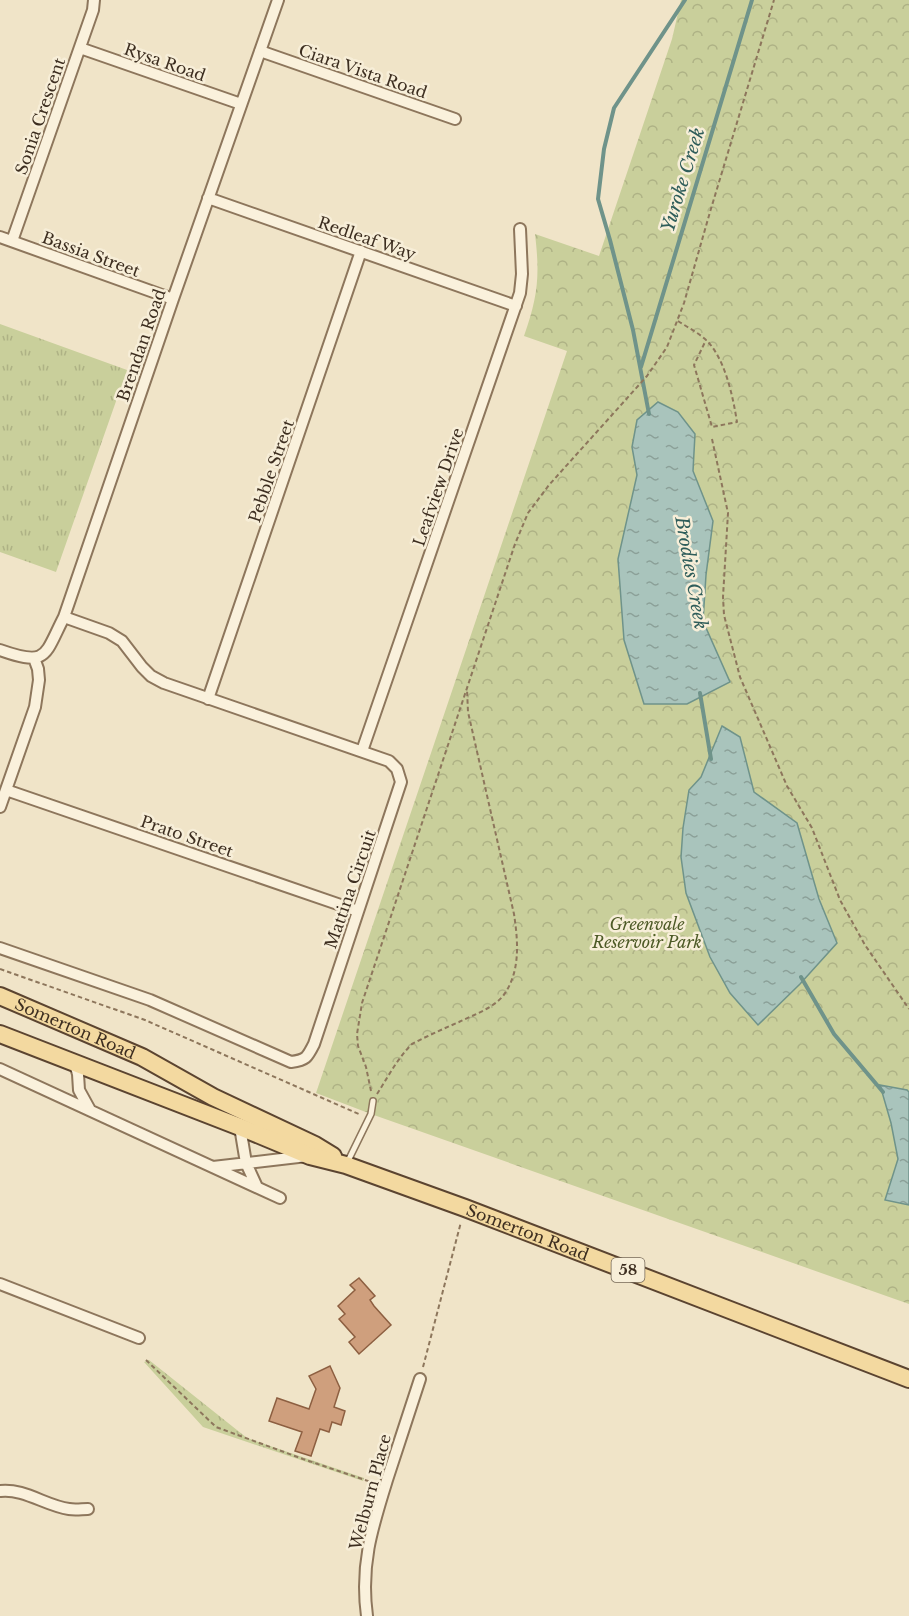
<svg xmlns="http://www.w3.org/2000/svg" width="909" height="1616" viewBox="0 0 909 1616" font-family="'Libre Baskerville',serif">
	<style>
		.grass { fill: url(#grass-tufts) }
		.park { fill: url(#park-crowns) }
		.water { fill: url(#water-ripples); stroke: #6f938a; stroke-width: 1.5 }
		.lines { fill: none; stroke-linecap: round; stroke-linejoin: round }
		.stream { stroke: #6f938a; stroke-width: 4 }
		.building { fill: #cf9f7d; stroke: #8d5f41; stroke-width: 1.5 }
		.lane-casing { stroke: #8d765c; stroke-width: 8 }
		.street-casing { stroke: #8d765c; stroke-width: 14 }
		.primary-casing { stroke: #5b4430; stroke-width: 20 }
		.path { stroke: #8d765c; stroke-width: 2; stroke-dasharray: 4.5 3; stroke-linecap: butt }
		.lane { stroke: #faf1dc; stroke-width: 5 }
		.street { stroke: #faf1dc; stroke-width: 10 }
		.primary { stroke: #f3d9a0; stroke-width: 16 }
		.labels { text-anchor: middle; stroke-width: 5; stroke-linejoin: round; paint-order: stroke }
		.shield { fill: #f7eed8; stroke: #756857; stroke-width: 1.5 }
		.shield-label { font-size: 15px; font-weight: bold; fill: #3d2e20 }
		.street-label { font-size: 16px; fill: #3d2e20; stroke: #f7eed8 }
		.park-label { font-size: 16px; font-style: italic; fill: #4d5a26; stroke: #f7eed8 }
		.water-label { font-size: 18px; font-style: italic; fill: #2f5d5a; stroke: #f7eed8 }
	</style>
	<defs>
		<pattern id="grass-tufts" width="24" height="20" patternUnits="userSpaceOnUse" patternTransform="scale(1.5)"><rect width="24" height="20" fill="#c9cf9b"/><path d="M3 7l-1-3M5 7V3M7 7l1-3M15 17l-1-3M17 17v-4M19 17l1-3" fill="none" stroke="#aeb285"/></pattern>
		<pattern id="park-crowns" width="20" height="18" patternUnits="userSpaceOnUse" patternTransform="scale(1.5)"><rect width="20" height="18" fill="#c9cf9b"/><path d="M2 6a3 3 0 1 1 6 0M12 15a3 3 0 1 1 6 0" fill="none" stroke="#aeb285"/></pattern>
		<pattern id="water-ripples" width="26" height="14" patternUnits="userSpaceOnUse" patternTransform="scale(1.5)"><rect width="26" height="14" fill="#a9c4bc"/><path d="M2 4q2-2 4 0t4 0M15 11q2-2 4 0t4 0" fill="none" stroke="#8ba098"/></pattern>
	</defs>
	<rect width="100%" height="100%" fill="#f0e4c8"/>
	<path class="grass" d="M0 324 127 370 56 572 0 552Z
		M149 1360 247 1438 364 1478 363 1481 203 1427 144 1362Z"/>
	<path class="park" d="M681 0H909V1304L371 1114 316 1093 567 351 524 336C538 296 540 276 535 234L599 256 672 39Z"/>
	<path class="water" d="M658 402 678 412 695 434 693 471 713 521 706 575 703 621 730 682 687 704H644L624 640 618 559 637 475 632 447 637 420Z
		M722 726 740 737 754 792 797 823 819 899 837 943 800 984 758 1025 730 993 710 957 686 893 681 857 683 828 689 790 701 777Z
		M880 1085 907 1090 909 1092V1205L885 1200 898 1159 891 1123Z"/>
	<g class="lines">
		<path class="stream" d="M641 367 752 0
			M649 414 633 330 610 240 598 199 604 149 614 108 685 0
			M700 693 711 759
			M801 977 834 1034 883 1092"/>
	</g>
	<path class="building" d="M359 1278 375 1296 370 1300 374 1306 391 1325 359 1354 349 1342 355 1337 339 1319 345 1314 338 1306 355 1290 350 1285Z
		M330 1366 340 1388 334 1407 345 1411 341 1425 332 1422 329 1432 320 1429 311 1456 295 1451 302 1432 269 1421 277 1398 309 1409 316 1389 309 1376Z"/>
	<g class="lines">
		<g class="lane-casing">
			<path id="lane" d="M347 1163 371 1114 373 1101"/>
		</g>
		<g class="street-casing">
			<path id="street" d="M80 48 241 104
				M260 51 455 119
				M208 198 516 306
				M0 237 173 299
				M12 241 93 10 94 0
				M0 650C48 667 44 656 64 617L173 299 278 0
				M208 699 361 251
				M362 751 520 293 522 274 520 229
				M6 790 358 911
				M0 807 35 707 39 680 38 669 34 658
				M0 948 150 1000 291 1062C306 1060 307 1058 314 1044L401 782 397 769 389 761 164 683 151 676 142 667 122 641 109 633 64 617
				M75 1064 78 1074 79 1090 90 1110
				M0 1069 280 1198
				M238 1125 240 1127 246 1163 257 1187
				M213 1167 307 1156
				M0 1284 139 1338
				M0 1491C24 1488 46 1506 69 1509 75 1510 82 1509 88 1509
				M367 1616C360 1565 372 1528 387 1480 398 1446 409 1413 420 1379"/>
		</g>
		<g class="primary-casing">
			<g id="primary">
				<path id="s1" d="M0 996 142 1057 213 1097 315 1145 333 1156"/>
				<path id="s2" d="M0 1034 240 1127 310 1156 346 1165 465 1208 909 1379"/>
			</g>
		</g>
		<path class="path" d="M678 321C687 327 697 332 705 339 725 357 733 397 737 422L712 427 694 365 706 340
			M712 439 728 513 723 597 724 615 740 677 787 786 812 828 840 900 865 945 909 1009
			M0 969 145 1020 361 1115
			M371 1091 366 1067 358 1046 357 1034 362 1003 515 544 528 513 549 485 647 376 667 347 684 303 710 212 774 0
			M377 1094C388 1077 397 1059 412 1044 427 1036 443 1029 459 1022 473 1015 492 1009 503 996 521 972 518 941 514 914L468 712 467 689
			M146 1360 216 1427 303 1459 374 1483
			M423 1367 461 1222"/>
		<use href="#lane" class="lane"/>
		<use href="#street" class="street"/>
		<use href="#primary" class="primary"/>
	</g>
	<g class="labels">
		<rect class="shield" x="611.5" y="1258" width="33" height="24" rx="4.5"/>
		<g class="shield-label">
			<text x="628" y="1275">58</text>
		</g>
		<g class="street-label">
			<text transform="translate(165 62) rotate(19)" y="6">Rysa Road</text>
			<text transform="translate(363 71) rotate(19)" y="6">Ciara Vista Road</text>
			<text transform="translate(40 116) rotate(-71)" y="6">Sonia Crescent</text>
			<text transform="translate(367 238) rotate(19)" y="6">Redleaf Way</text>
			<text transform="translate(91 254) rotate(20)" y="6">Bassia Street</text>
			<text transform="translate(141 345) rotate(-71)" y="6">Brendan Road</text>
			<text transform="translate(271 471) rotate(-71)" y="6">Pebble Street</text>
			<text transform="translate(438 487) rotate(-71)" y="6">Leafview Drive</text>
			<text transform="translate(187 836) rotate(19)" y="6">Prato Street</text>
			<text transform="translate(350 889) rotate(-71)" y="6">Mattina Circuit</text>
			<text dy="6" stroke="none"><textPath href="#s1" startOffset="82">Somerton Road</textPath></text>
			<text dy="6" stroke="none"><textPath href="#s2" startOffset="564">Somerton Road</textPath></text>
			<text transform="translate(370 1492) rotate(-75)" y="6">Welburn Place</text>
		</g>
		<g class="park-label">
			<text x="647" y="930">Greenvale<tspan x="647" dy="18">Reservoir Park</tspan></text>
		</g>
		<g class="water-label">
			<text transform="translate(683 180) rotate(-73)" y="6">Yuroke Creek</text>
			<text transform="translate(691 573) rotate(80)" y="6">Brodies Creek</text>
		</g>
	</g>
</svg>
